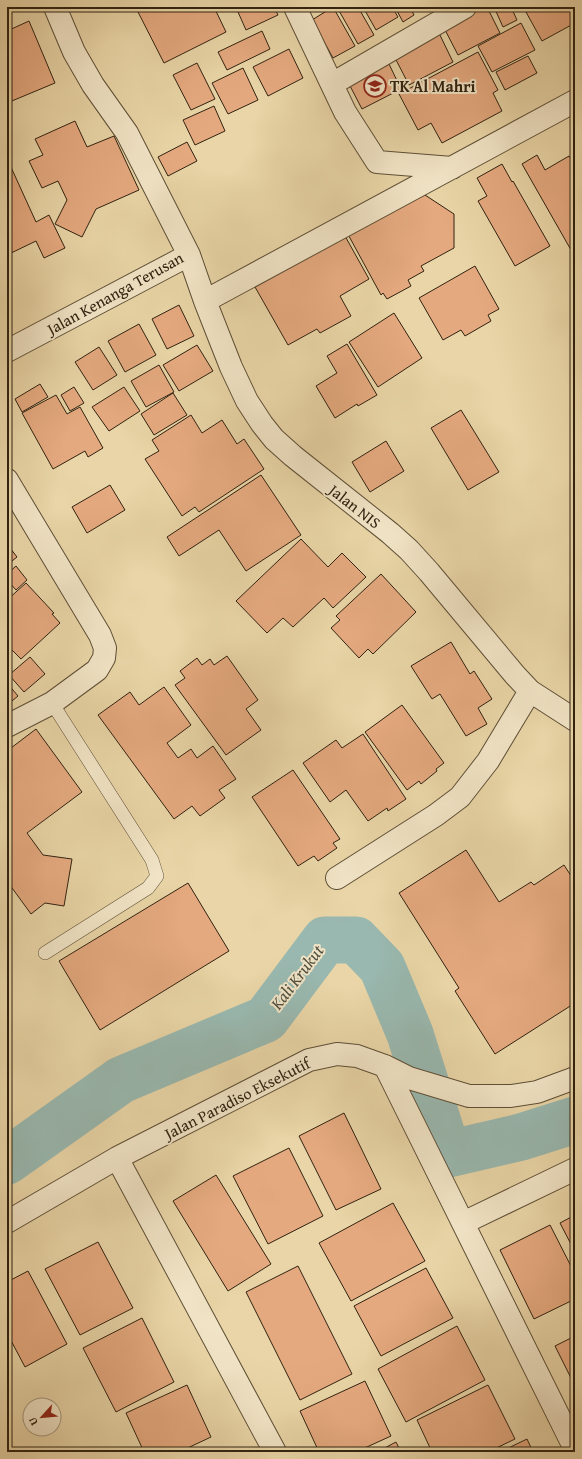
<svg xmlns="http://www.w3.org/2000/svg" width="582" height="1459" viewBox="0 0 582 1459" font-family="'Gentium Book Plus',serif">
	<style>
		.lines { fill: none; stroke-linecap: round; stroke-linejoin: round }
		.river { stroke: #99b8af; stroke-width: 47 }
		.building { fill: #e5a97f; stroke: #302210 }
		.service-casing { stroke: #5e4f36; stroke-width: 14 }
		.minor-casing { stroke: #5e4f36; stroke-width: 24 }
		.service { stroke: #f1e4c6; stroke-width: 13 }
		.minor { stroke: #f1e4c6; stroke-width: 22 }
		.labels { text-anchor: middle; stroke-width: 4; stroke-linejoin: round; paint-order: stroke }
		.poi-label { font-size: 16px; font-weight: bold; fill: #302210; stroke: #f1e4c6; text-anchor: start }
		.street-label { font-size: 16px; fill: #302210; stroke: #f1e4c6 }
		.water-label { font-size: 17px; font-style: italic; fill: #504f40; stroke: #f1e4c6 }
	</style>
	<rect width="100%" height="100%" fill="#e9d5a7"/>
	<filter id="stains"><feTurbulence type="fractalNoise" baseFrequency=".005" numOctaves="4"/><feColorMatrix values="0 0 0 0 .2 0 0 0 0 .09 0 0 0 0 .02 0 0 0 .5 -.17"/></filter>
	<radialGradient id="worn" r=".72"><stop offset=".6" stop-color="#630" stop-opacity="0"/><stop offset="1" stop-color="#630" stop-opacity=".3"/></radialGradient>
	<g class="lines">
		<path class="river" d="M7 1161 121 1080 266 1019 325 940H356L382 967 410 1034 448 1154 521 1137 575 1120"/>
	</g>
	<path class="building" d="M7 7H22L7 13Z
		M142 7H214L226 32 164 63 137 10Z
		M250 7H274L278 15 246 30 238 12Z
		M333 7 355 46 333 58 312 20Z
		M341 7H358L374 35 358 44 338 9Z
		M363 7H392L398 17 376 30Z
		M395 7H410L414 15 403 22Z
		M473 7H487L500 33 458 55 442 24Z
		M494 7H511L517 20 503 27Z
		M536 7H573L575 11V23L542 41 526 12Z
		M29 21 55 83 7 103V31Z
		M521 23 535 50 492 72 478 46Z
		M262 31 270 49 227 70 218 52Z
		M438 31 453 62 409 85 393 54Z
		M289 49 303 78 268 96 253 67Z
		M478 52 498 90 493 93 502 111 442 143 431 123 418 130 399 94Z
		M528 56 537 73 505 90 496 72Z
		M197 63 215 99 191 110 173 75Z
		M389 64 401 89 362 109 349 84Z
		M243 68 258 100 228 114 212 83Z
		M214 106 225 131 195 145 183 120Z
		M75 121 87 147 114 136 139 190 96 209 82 237 55 224 67 200 58 181 42 188 29 161 43 155 35 139Z
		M187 142 197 161 168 176 158 157Z
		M537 155 545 170 569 156 575 166V247L571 250 522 164Z
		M502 164 512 182 513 181 550 246 515 266 478 201 487 196 477 178Z
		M10 165 36 222 49 215 65 248 44 258 36 241 7 255V167Z
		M425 195 454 214V248L421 266 424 271 408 280 411 286 387 299 383 293 381 295 344 227Z
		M345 236 369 279 340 296 351 316 320 333 317 329 288 345 255 287Z
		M475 266 499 309 488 315 491 321 465 336 461 330 443 340 419 298Z
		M179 305 194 336 167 349 152 319Z
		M394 313 422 358 378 387 349 342Z
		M139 324 156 355 125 372 108 341Z
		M347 344 377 395 358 406 357 404 335 418 316 386 337 373 327 356Z
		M197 345 213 371 179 391 163 365Z
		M99 347 117 375 93 390 75 362Z
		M159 365 174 392 146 407 131 381Z
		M40 384 48 397 22 412 15 399Z
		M74 387 84 403 70 411 61 395Z
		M124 387 140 411 109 431 92 407Z
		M173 393 187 415 154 435 141 414Z
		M56 395 67 414 80 407 103 448 88 457 85 451 53 469 22 413Z
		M461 410 499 472 468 490 431 428Z
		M191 415 202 433 222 420 237 444 244 439 264 469 199 512 195 507 182 516 145 459 159 451 152 440Z
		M386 441 404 471 370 492 352 462Z
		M261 475 301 535 246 571 219 530 179 556 167 537Z
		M110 485 125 510 87 533 72 507Z
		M301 539 328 567 342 553 366 577 333 608 324 598 293 627 283 618 267 633 236 601Z
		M7 544 17 557 7 565Z
		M16 566 27 580 16 590 7 580V574Z
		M381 574 416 612 373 654 368 649 359 658 331 628 340 620 336 616Z
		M26 583 54 613 52 614 60 623 21 659 12 650 7 654V600Z
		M451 642 470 674 474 671 492 699 478 708 487 724 466 736 440 694 432 699 411 666Z
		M227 656 258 700 246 709 261 730 226 755 175 685 185 678 180 671 197 658 202 665 210 659 214 665Z
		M30 657 45 674 24 692 9 675Z
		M7 683 18 696 7 705Z
		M164 687 191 725 167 743 178 758 191 749 197 758 213 746 236 779 219 790 225 798 200 816 192 806 174 819 98 715 130 692 139 705Z
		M402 705 444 763 436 769 437 771 421 784 419 781 407 790 365 732Z
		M36 729 82 792 27 833 43 855 72 859 64 906 45 903 31 914 7 881V751Z
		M363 734 406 799 388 811 387 808 368 821 346 790 330 802 303 763 336 740 342 748Z
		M293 770 340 839 333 843 337 848 318 861 314 856 298 866 252 797Z
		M466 850 499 902 531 882 534 885 564 865 575 882V1003L495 1054 455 991 459 988 399 893Z
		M188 883 229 951 100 1030 59 961Z
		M344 1113 381 1189 336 1210 299 1136Z
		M289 1148 323 1216 268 1244 233 1176Z
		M216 1175 271 1264 228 1291 173 1201Z
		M393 1203 425 1261 351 1301 319 1243Z
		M575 1215V1252L560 1223Z
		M550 1225 575 1274V1299L534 1319 500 1250Z
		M98 1242 133 1308 80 1335 45 1269Z
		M298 1266 352 1374 300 1400 246 1292Z
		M426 1268 453 1318 381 1356 354 1306Z
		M28 1271 67 1344 25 1367 7 1333V1282Z
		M142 1318 174 1382 116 1412 83 1348Z
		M457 1326 485 1380 406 1422 378 1369Z
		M575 1336V1386L555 1346Z
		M365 1381 391 1436 356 1452H319L300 1411Z
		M187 1385 211 1437 179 1452H144L126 1413Z
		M488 1385 515 1439 488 1452H432L417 1420Z
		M527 1439 533 1452H500Z
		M396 1442 401 1452H377Z"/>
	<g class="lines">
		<g class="service-casing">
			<path id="service" d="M45 953 148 888 157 876 152 860 52 703"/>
		</g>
		<g class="minor-casing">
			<path id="minor" d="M55 7 74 52 93 85 127 133 189 255 205 301 231 367 247 401 262 424 274 439 293 456 390 533 409 550 429 572 515 675 530 691 575 720
				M295 7 345 112 377 162 452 168
				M332 84 465 7
				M205 301 575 101
				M7 351 189 255
				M7 480 100 635 105 648 104 658 97 670 52 703 7 726
				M337 878 436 815 460 797 488 761 530 691
				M385 1066 575 1449
				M117 1158 275 1452
				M7 1222 117 1158 309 1060 337 1054 357 1056 385 1066 409 1078 469 1096H511L537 1092 575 1078
				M463 1223 575 1169"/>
		</g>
		<use href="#service" class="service"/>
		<use href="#minor" class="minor"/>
	</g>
	<defs>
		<g id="school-ring" transform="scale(1.15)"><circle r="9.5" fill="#f1e4c6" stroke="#8f2418" stroke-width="1.5"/><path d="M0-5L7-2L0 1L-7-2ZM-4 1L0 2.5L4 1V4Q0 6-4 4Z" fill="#8f2418"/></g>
	</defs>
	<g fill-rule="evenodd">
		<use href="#school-ring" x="375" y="86"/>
	</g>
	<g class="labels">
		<g class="poi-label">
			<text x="390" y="92">TK Al Mahri</text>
		</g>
		<g class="street-label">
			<text transform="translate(115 293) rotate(-29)" y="6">Jalan Kenanga Terusan</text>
			<text transform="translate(355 506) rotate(38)" y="6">Jalan NIS</text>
			<text transform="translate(237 1098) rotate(-27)" y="6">Jalan Paradiso Eksekutif</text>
		</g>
		<g class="water-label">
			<text transform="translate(297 977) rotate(-53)" y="6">Kali Krukut</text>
		</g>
	</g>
	<rect width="582" height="1459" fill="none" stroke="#e9d5a7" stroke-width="24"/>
	<rect x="8" y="8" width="566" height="1443" fill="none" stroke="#302210" stroke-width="2"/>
	<rect x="12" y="12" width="558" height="1435" fill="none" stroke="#302210"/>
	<g transform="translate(42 1417) rotate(243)"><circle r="19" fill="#f1e4c6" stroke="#a4967d"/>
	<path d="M0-3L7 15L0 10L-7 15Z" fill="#8f2418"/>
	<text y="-6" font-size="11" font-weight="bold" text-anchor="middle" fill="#302210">U</text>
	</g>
	<rect width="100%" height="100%" filter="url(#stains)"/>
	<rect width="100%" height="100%" fill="url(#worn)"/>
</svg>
